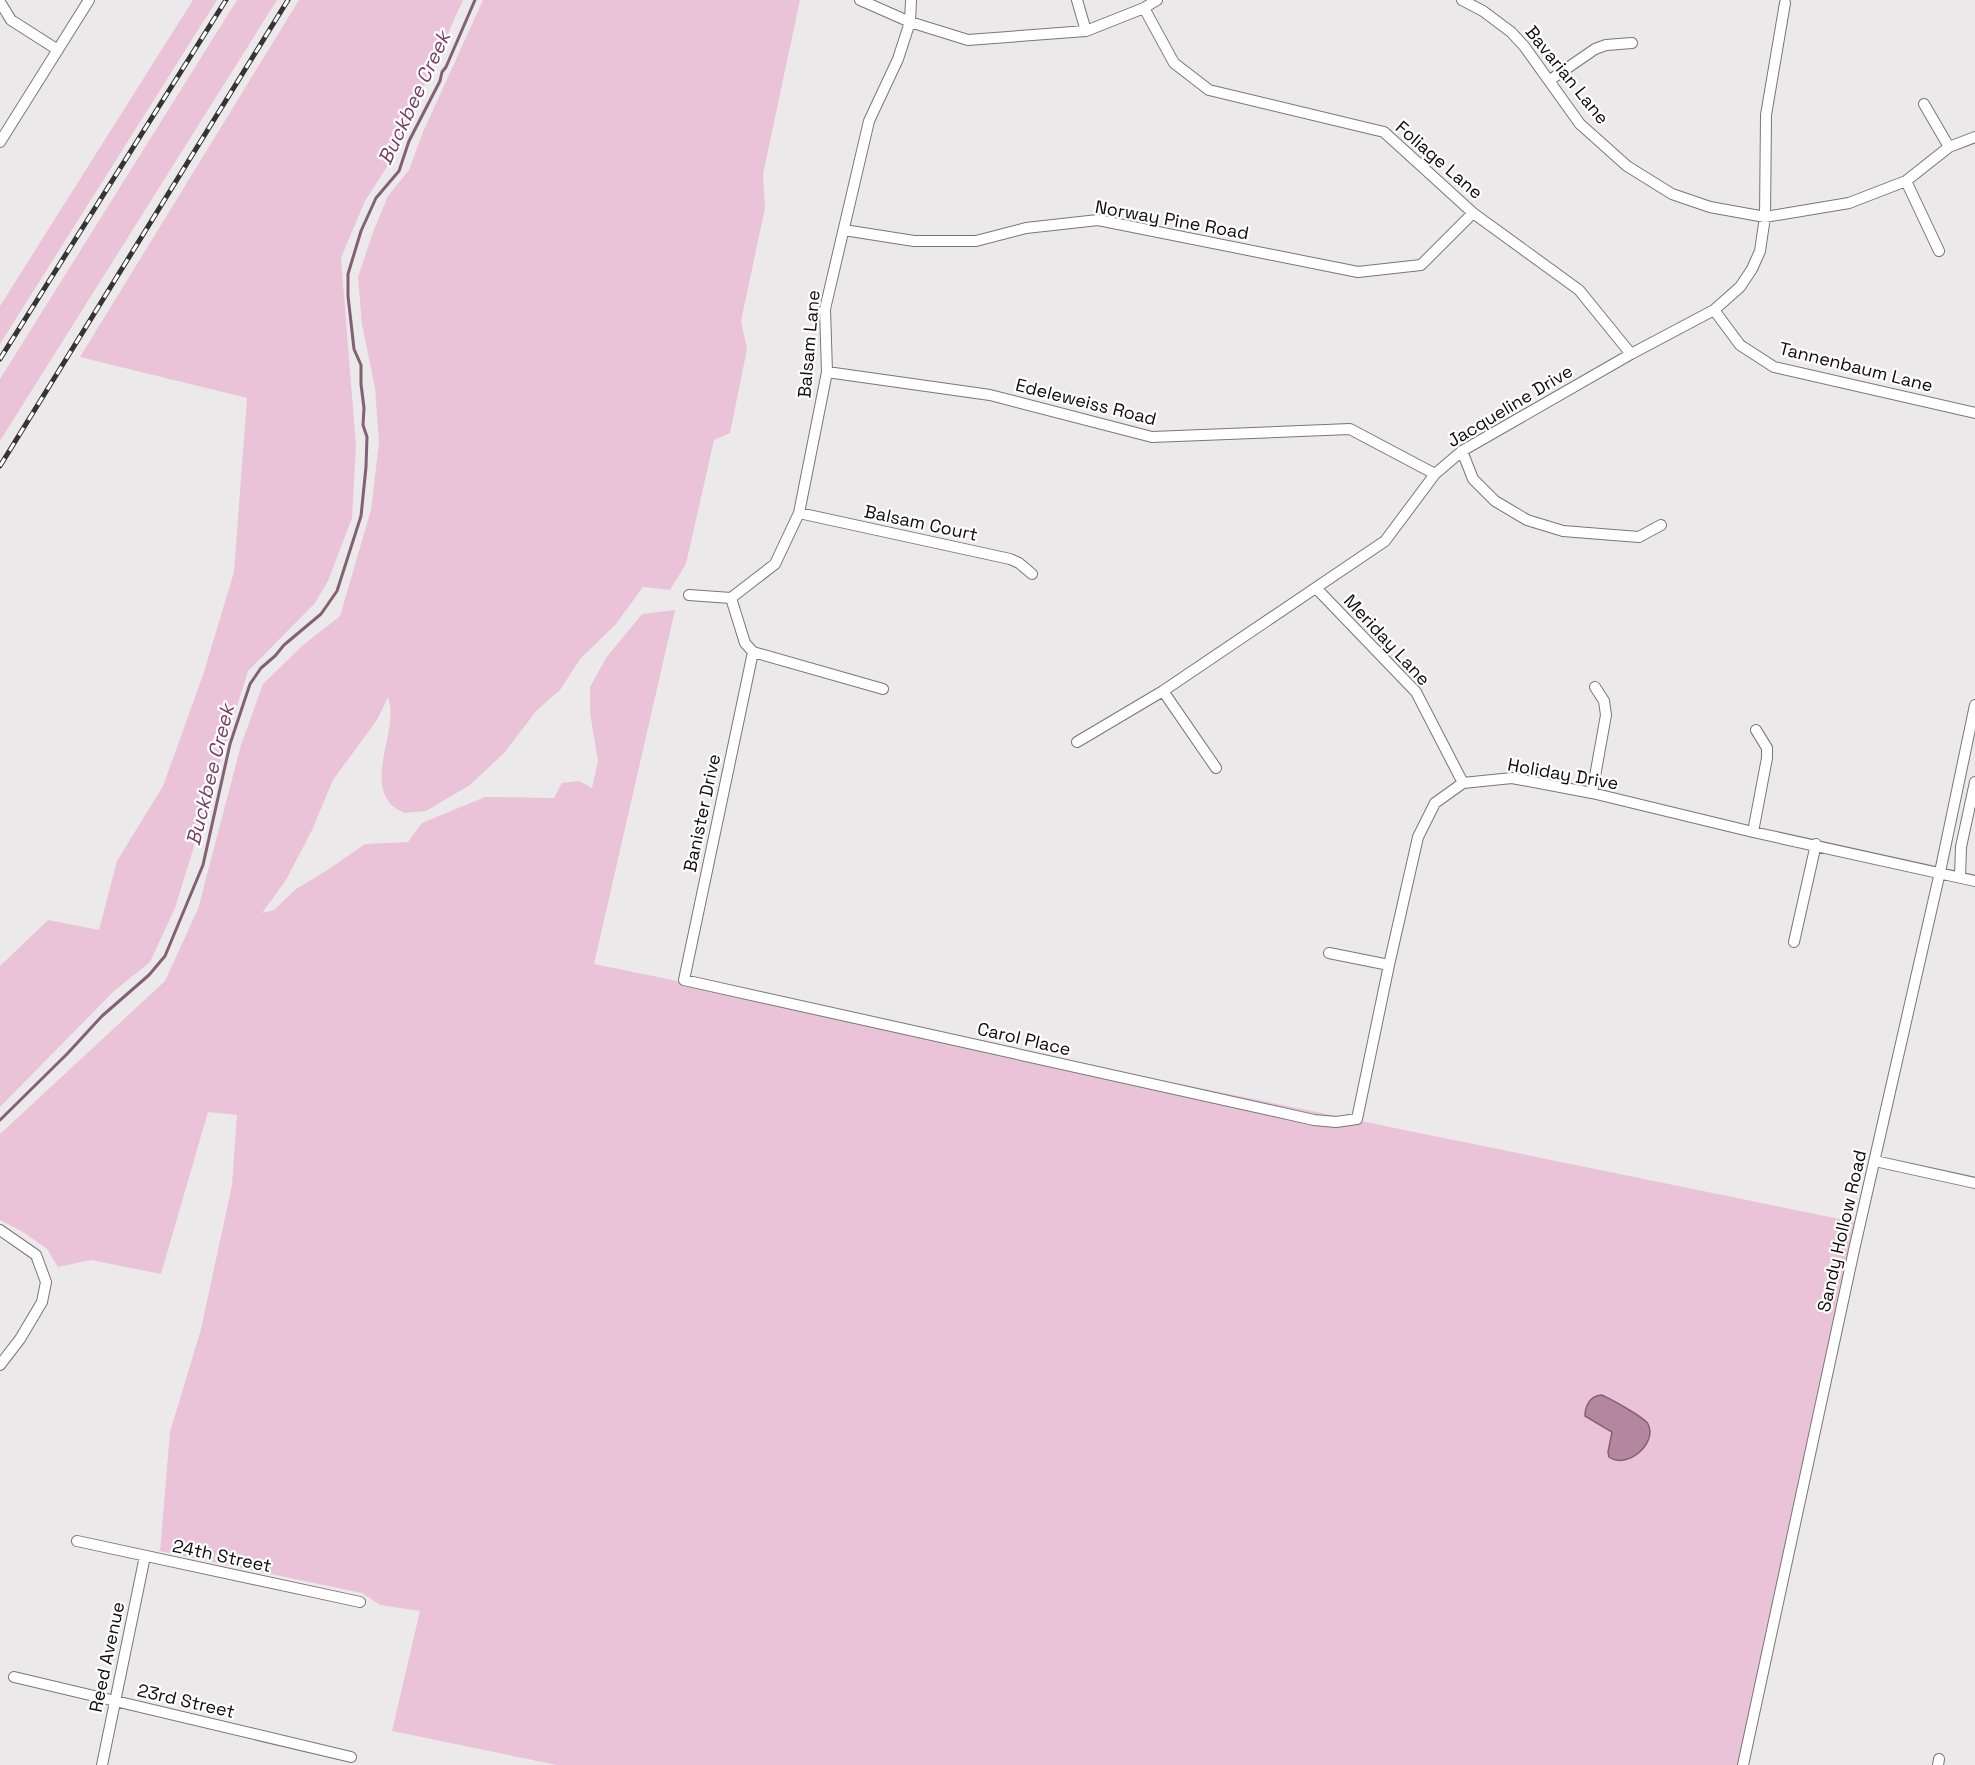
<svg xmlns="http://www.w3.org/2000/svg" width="1975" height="1765" viewBox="0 0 1975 1765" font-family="'Space Grotesk',sans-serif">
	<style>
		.green { fill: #eac3d8 }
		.water { fill: #b486a0; stroke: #826174; stroke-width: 1.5 }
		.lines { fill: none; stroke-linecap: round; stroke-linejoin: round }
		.stream { stroke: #826174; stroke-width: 3 }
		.minor-casing { stroke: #797677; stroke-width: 12 }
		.minor { stroke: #fff; stroke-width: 10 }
		.rail-casing { stroke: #353334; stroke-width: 5 }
		.rail { stroke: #fff; stroke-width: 3; stroke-dasharray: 9; stroke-linecap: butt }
		.labels { text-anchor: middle; stroke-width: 4.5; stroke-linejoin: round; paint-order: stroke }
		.street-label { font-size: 18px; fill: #0d0b0c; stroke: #fff }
		.water-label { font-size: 20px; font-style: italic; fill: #7a3d62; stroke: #fff }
	</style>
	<rect width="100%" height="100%" fill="#ece9eb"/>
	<path class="green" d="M193 0H217L0 344V306Z
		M237 0H277L0 441V379Z
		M299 0H463L390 162 365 201 341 258 356 446 352 518 328 581 315 603 248 671 175 908 150 962 113 992 0 1107V966L48 920 99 930 117 861 163 786 203 675 234 572 247 398 80 357Z
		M483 0H800L763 174 765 208 741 321 747 349 730 433 714 440 686 564 670 590 643 587 616 624 580 659 560 690 537 710 504 753 470 785 426 811 404 813C399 810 392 807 389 802 368 774 399 729 388 697L377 720 333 780 312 830 286 880 262 913 274 910 296 889 326 871 365 844 408 842 422 823 485 797 554 798 562 783 579 781 592 788 598 761 590 713V687L606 658 642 614 675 610 594 964 1854 1222 1739 1765H557L392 1731 420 1611 380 1605 362 1593 160 1551 170 1432 201 1329 232 1185 237 1115 208 1112 161 1274 91 1260 58 1267 47 1249 23 1232 0 1220V1134L165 981 198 909 241 745 263 684 302 646 340 616 371 510 379 442 375 388 362 325 358 277 373 232 388 196 409 170 423 132Z"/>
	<path class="water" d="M1601 1395C1608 1397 1645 1418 1648 1424 1658 1443 1627 1470 1609 1457L1608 1452 1612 1432 1585 1416C1585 1406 1590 1396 1601 1395Z"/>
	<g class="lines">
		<path class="stream" d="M0 1120 67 1054 102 1016 149 975 165 956 203 865 230 744 250 684 261 668 275 656 284 645 321 614 337 591 361 516 366 467 367 437 363 425 364 408 361 384V365L354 349 348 296V274L361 231 376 198 399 171 409 141 440 81 442 72 446 67 475 0"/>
		<g class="minor-casing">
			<path id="minor" d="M860 0 910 22 968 40 1086 31 1144 8 1157 0
				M1077 0 1086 31
				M1462 0 1483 11 1511 32 1524 46 1580 124 1627 166 1672 194 1710 207 1765 217 1849 203 1906 181 1949 147 1975 137
				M0 2 11 20 58 50
				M1144 8 1174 63 1209 90 1384 132 1473 213 1579 290 1631 354
				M1550 80 1595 49 1606 45 1632 43
				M1924 104 1949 147
				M0 142 89 0
				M1906 181 1939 251
				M844 230 914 241H976L1026 228 1098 220 1358 272 1421 265 1473 213
				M1714 310 1740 345 1774 367 1975 413
				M827 372 990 395 1152 437 1350 429 1435 474
				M1462 451 1473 479 1495 501 1527 520 1563 531 1639 537 1661 525
				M799 513 1010 559 1019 563 1032 574
				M1316 588 1416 692 1463 783
				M689 595 731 598 775 564 799 513 827 372 825 309 869 121 898 59 910 22 911 0
				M731 598 745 643 753 652 883 689
				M753 652 684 980 1314 1120 1336 1122 1357 1119 1389 965 1418 837 1435 803 1463 783 1512 778 1592 793 1753 832 1975 881
				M1163 691 1216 768
				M1077 742 1163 691 1385 541 1435 474 1462 451 1631 354 1714 310 1740 287 1752 269 1760 251 1765 217 1766 115 1785 3
				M1592 793 1606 715 1604 701 1595 687
				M1753 832 1767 758V748L1756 730
				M1960 877 1961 847 1975 782
				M1794 942 1816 844
				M1329 953 1389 965
				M1875 1161 1975 1183
				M0 1230 36 1255 46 1282 42 1302 20 1339 0 1365
				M77 1541 360 1602
				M14 1677 351 1757
				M102 1765 145 1556
				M1743 1765 1854 1250 1940 872 1975 705
				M1938 1765 1939 1759"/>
		</g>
		<use href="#minor" class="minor"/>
		<g class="rail-casing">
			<path id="rail" d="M0 359 226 0
				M0 466 288 0"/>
		</g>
		<use href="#rail" class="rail"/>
	</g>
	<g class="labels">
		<g class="street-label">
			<text transform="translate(1567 75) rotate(51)" y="6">Bavarian Lane</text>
			<text transform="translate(1439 160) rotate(41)" y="6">Foliage Lane</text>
			<text transform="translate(1172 220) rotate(10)" y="6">Norway Pine Road</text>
			<text transform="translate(809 344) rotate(-85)" y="6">Balsam Lane</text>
			<text transform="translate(1856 367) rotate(14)" y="6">Tannenbaum Lane</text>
			<text transform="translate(1086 402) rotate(14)" y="6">Edeleweiss Road</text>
			<text transform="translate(1510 406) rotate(-31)" y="6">Jacqueline Drive</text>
			<text transform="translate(921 523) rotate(12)" y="6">Balsam Court</text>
			<text transform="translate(1387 640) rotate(47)" y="6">Meriday Lane</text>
			<text transform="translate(1563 774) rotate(10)" y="6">Holiday Drive</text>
			<text transform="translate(702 813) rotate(-78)" y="6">Banister Drive</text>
			<text transform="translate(1024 1039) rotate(13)" y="6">Carol Place</text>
			<text transform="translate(1842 1231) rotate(-77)" y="6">Sandy Hollow Road</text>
			<text transform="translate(222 1556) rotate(12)" y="6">24th Street</text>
			<text transform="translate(107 1657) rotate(-78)" y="6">Reed Avenue</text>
			<text transform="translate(186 1701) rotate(13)" y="6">23rd Street</text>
		</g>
		<g class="water-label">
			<text transform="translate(414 98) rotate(-65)" y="7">Buckbee Creek</text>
			<text transform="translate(210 775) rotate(-76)" y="7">Buckbee Creek</text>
		</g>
	</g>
</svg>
